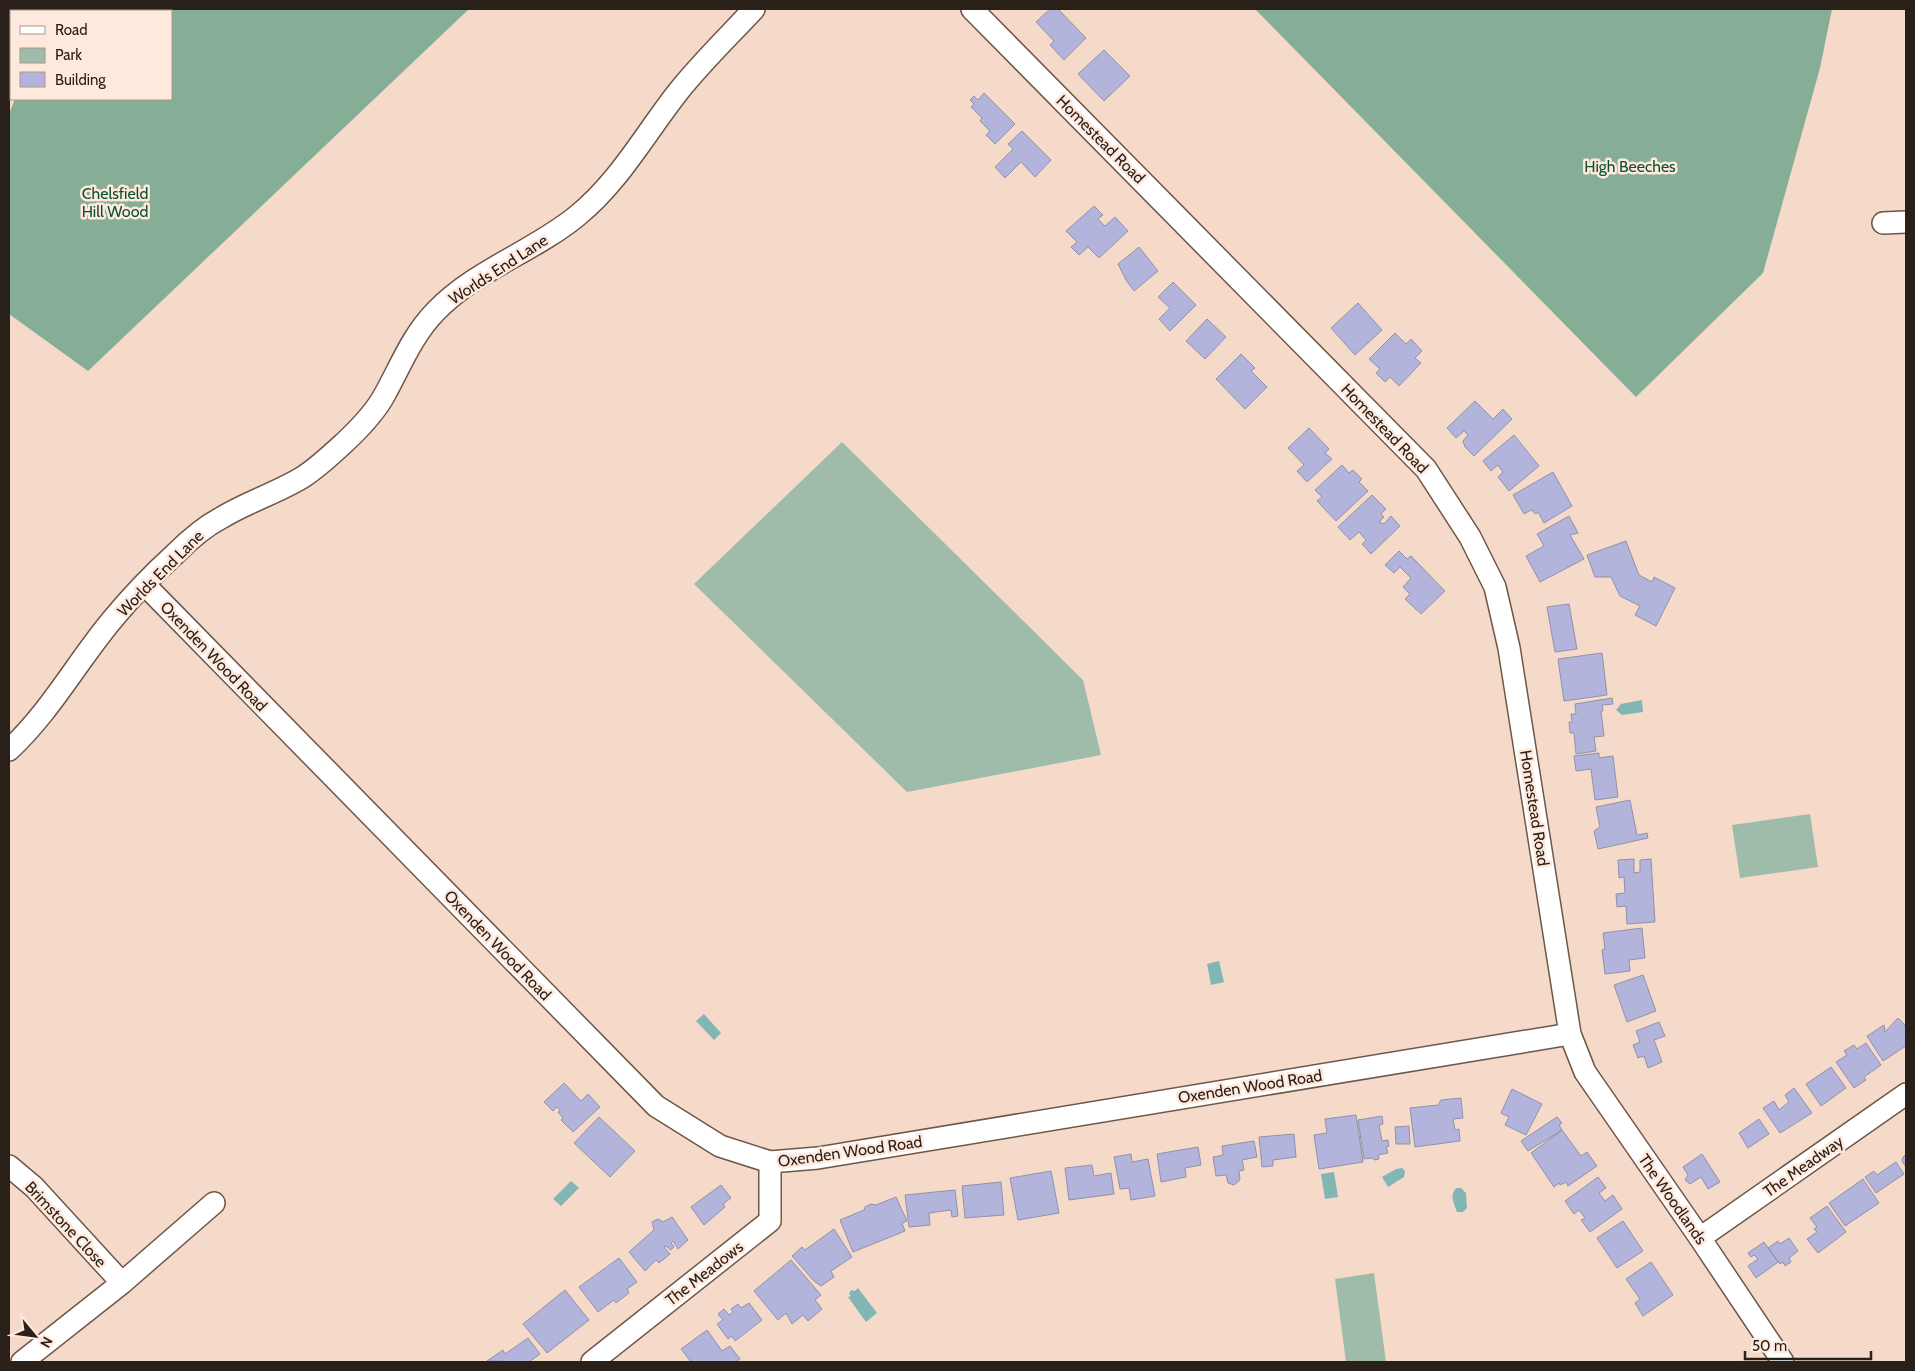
<svg xmlns="http://www.w3.org/2000/svg" width="1915" height="1371" viewBox="0 0 1915 1371" font-family="Cabin,sans-serif">
	<style>
		.green { fill: #9ebca9 }
		.forest { fill: #86ad96 }
		.water { fill: #82b6b5 }
		.building { fill: #b2b4db; stroke: #9091ab }
		.lines { fill: none; stroke-linecap: round; stroke-linejoin: round }
		.minor-casing { stroke: #6e5649; stroke-width: 24 }
		.minor { stroke: #fff; stroke-width: 21 }
		.labels { text-anchor: middle; stroke-width: 5; stroke-linejoin: round; paint-order: stroke }
		.street-label { font-size: 16px; fill: #2a201a; stroke: #ffe8dc }
		.park-label { font-size: 16px; fill: #0a5132; stroke: #ffe8dc }
	</style>
	<rect width="100%" height="100%" fill="#f5daca"/>
	<path class="green" d="M842 442 1083 680 1101 755 907 792 694 584Z
		M1810 814 1818 867 1740 878 1732 825Z
		M1374 1273 1386 1362H1346L1335 1279Z"/>
	<path class="forest" d="M9 9H469L88 371 9 314V114L15 99H171V11H11V97L9 96Z
		M1255 9H1832L1820 68 1763 273 1636 397Z"/>
	<path class="water" d="M1642 700 1643 712 1622 715 1616 710 1621 704Z
		M1219 961 1224 982 1211 985 1207 964Z
		M704 1014 721 1033 714 1040 696 1021Z
		M1402 1168 1405 1171 1404 1177 1388 1187 1382 1177 1396 1169Z
		M1334 1172 1338 1197 1325 1199 1321 1174Z
		M571 1181 579 1188 561 1206 553 1199Z
		M1456 1188H1461L1466 1193 1467 1208 1463 1212H1457C1454 1203 1449 1196 1456 1188Z
		M858 1288 877 1313 866 1322 848 1297 851 1296 849 1294 851 1290 855 1291Z"/>
	<path class="building" d="M1050 9H1058L1086 38 1064 60 1050 45 1054 41 1036 22Z
		M1104 50 1130 76 1104 101 1078 74Z
		M984 93 1015 124 995 144 986 135 990 131 980 121 982 118 971 107 974 104 970 100 974 96 978 100Z
		M1022 131 1051 160 1035 177 1021 162 1005 178 995 167 1013 149 1008 144Z
		M1094 206 1103 215 1098 219 1105 226 1115 217 1128 231 1099 258 1088 247 1079 255 1071 247 1077 242 1066 231Z
		M1139 247 1158 271 1134 291 1126 280 1118 264Z
		M1173 282 1196 305 1170 331 1159 319 1170 308 1158 297Z
		M1358 303 1382 330 1355 355 1331 328Z
		M1207 319 1226 337 1205 359 1186 341Z
		M1395 333 1406 344 1411 339 1422 351 1415 358 1421 363 1399 386 1390 377 1385 382 1376 373 1380 369 1369 359Z
		M1241 354 1255 368 1251 371 1267 387 1245 409 1216 379Z
		M1475 401 1493 419 1503 409 1512 419 1474 456 1465 447 1463 441 1468 435 1464 431 1456 438 1447 428Z
		M1309 428 1329 449 1325 453 1332 459 1307 482 1297 471 1304 465 1288 448Z
		M1514 435 1539 466 1509 491 1498 477 1503 472 1498 465 1491 471 1483 461Z
		M1342 465 1349 473 1353 470 1362 479 1359 482 1368 491 1336 521 1317 501 1322 497 1315 490Z
		M1553 472 1572 506 1544 523 1538 512 1536 514 1531 510 1524 514 1513 495Z
		M1372 495 1386 509 1381 514 1384 517 1379 522 1384 524 1391 516 1400 526 1371 554 1362 544 1366 540 1359 532 1350 540 1338 527Z
		M1569 516 1578 533 1570 535 1584 559 1540 582 1526 556 1544 546 1537 534Z
		M1626 541 1639 575 1652 582 1654 577 1675 588 1656 626 1635 615 1640 606 1620 596 1611 577H1595L1587 555Z
		M1399 551 1407 559 1411 556 1445 591 1421 614 1405 599 1410 594 1403 587 1411 578 1400 567 1394 573 1385 565Z
		M1569 604 1577 649 1555 652 1547 607Z
		M1602 653 1607 695 1564 701 1558 659Z
		M1612 698 1613 704 1602 705 1603 711H1601L1604 736 1594 737 1596 751 1576 754 1574 733H1570L1569 722H1572L1571 714H1576L1575 704Z
		M1599 753V758L1613 756 1618 797 1595 800 1591 769 1576 771 1574 756Z
		M1630 800 1637 835 1647 833 1648 838 1598 849 1594 831 1600 827 1596 807Z
		M1634 859V873L1640 872V860L1651 859 1655 922 1627 924 1626 906 1617 907 1616 894 1625 893 1624 877 1619 878 1618 860Z
		M1642 928 1645 958 1629 960 1630 971 1605 974 1602 950 1605 949 1603 933Z
		M1643 975 1656 1011 1627 1022 1614 985Z
		M1898 1018 1906 1026V1046L1883 1061 1867 1036 1884 1025 1885 1032Z
		M1659 1022 1665 1036 1654 1040 1662 1062 1648 1068 1644 1056 1638 1058 1633 1045 1640 1042 1636 1031Z
		M1866 1043 1881 1065 1864 1077 1866 1080 1854 1088 1836 1062 1847 1055 1844 1051 1854 1045 1857 1049Z
		M1831 1067 1846 1088 1821 1106 1806 1084Z
		M564 1083 581 1101 588 1094 600 1107 573 1132 561 1120 563 1118 558 1112 560 1110 557 1107 553 1111 544 1102Z
		M1794 1088 1812 1113 1780 1133 1763 1108 1774 1101 1779 1110 1789 1102 1785 1095Z
		M1512 1089 1542 1104 1526 1135 1505 1125 1509 1117 1501 1113Z
		M1461 1098 1463 1118 1453 1119 1455 1130 1459 1129 1460 1141 1415 1147 1410 1108 1438 1105 1441 1100Z
		M1356 1115 1363 1162 1319 1169 1314 1135 1327 1133 1325 1119Z
		M1382 1116 1383 1124 1379 1125 1382 1141 1388 1140 1389 1146 1386 1147 1388 1153 1378 1155 1379 1159 1375 1160 1372 1158 1364 1159 1358 1120Z
		M599 1117 635 1151 610 1177 574 1143Z
		M1557 1117 1562 1123 1559 1125 1562 1130 1528 1151 1521 1141Z
		M1759 1119 1769 1134 1748 1148 1739 1133Z
		M1409 1126 1410 1144H1396L1395 1127Z
		M1562 1130 1581 1156 1587 1152 1597 1166 1568 1186 1566 1182 1560 1185 1559 1183 1554 1187 1531 1153Z
		M1294 1134 1296 1157 1273 1160V1166L1262 1167 1259 1137Z
		M1254 1141 1257 1157 1242 1160 1244 1170 1239 1171 1240 1180 1234 1185 1228 1183 1226 1175 1216 1176 1213 1157 1223 1155 1222 1146Z
		M1198 1147 1201 1165 1185 1168 1186 1177 1161 1182 1157 1154Z
		M1131 1154 1132 1162 1148 1159 1155 1196 1131 1200 1129 1188 1120 1189 1114 1157Z
		M1702 1154 1720 1182 1708 1189 1701 1177 1690 1184 1685 1180 1688 1175 1683 1167Z
		M1906 1154V1167L1902 1161 1903 1157Z
		M1896 1162 1904 1174 1876 1193 1865 1177 1874 1171 1877 1175Z
		M1092 1165 1094 1176 1111 1173 1114 1194 1069 1200 1065 1168Z
		M1051 1171 1059 1213 1018 1220 1010 1178Z
		M1598 1177 1606 1188 1599 1193 1605 1201 1613 1195 1622 1209 1590 1232 1581 1220 1585 1218 1579 1210 1574 1214 1565 1201Z
		M1863 1179 1879 1203 1845 1226 1829 1203Z
		M1001 1182 1004 1215 965 1218 962 1186Z
		M721 1185 731 1198 723 1204 725 1207 704 1225 691 1207Z
		M955 1190 958 1216 952 1217 951 1210 929 1213 930 1225 909 1227 905 1195Z
		M896 1197 907 1221 902 1223 905 1231 853 1252 840 1220 864 1210 865 1207 871 1204 876 1205Z
		M1827 1206 1846 1232 1818 1253 1807 1239 1817 1232 1814 1229 1817 1227 1810 1218Z
		M672 1217 688 1240 678 1249 673 1241 671 1243 674 1247 671 1250 666 1246 664 1247 670 1254 659 1263 656 1260 645 1271 629 1252 654 1230 652 1222 658 1219 663 1222Z
		M1623 1221 1643 1251 1617 1268 1597 1238Z
		M834 1229 852 1257 831 1271 834 1277 821 1286 814 1281 792 1256 802 1247 805 1250Z
		M1789 1238 1798 1251 1789 1258 1791 1262 1785 1266 1783 1262 1780 1264 1768 1248 1778 1241 1780 1244Z
		M1764 1242 1778 1262 1756 1278 1748 1266 1758 1259 1754 1255 1751 1257 1748 1253Z
		M619 1258 637 1282 627 1289 629 1293 616 1303 614 1300 598 1312 579 1287Z
		M791 1260 821 1295 815 1300 822 1309 808 1321 803 1315 792 1324 786 1313 778 1320 754 1291Z
		M1651 1262 1673 1295 1643 1316 1635 1303 1640 1299 1626 1279Z
		M565 1290 589 1320 547 1353 523 1324Z
		M749 1303 762 1320 735 1341 732 1336 728 1339 717 1324 723 1320 718 1314 724 1309 729 1315 733 1312 731 1309 738 1304 741 1308Z
		M707 1330 722 1351 730 1346 740 1359 736 1362H691L681 1349Z
		M528 1338 540 1354 529 1362 487 1361 503 1350 505 1354Z"/>
	<g class="lines">
		<g class="minor-casing">
			<path id="minor" d="M972 9 1426 469 1470 537 1495 587 1509 648 1570 1034 1585 1072 1700 1238 1783 1362
				M1883 223 1906 222
				M145 585 656 1106 720 1146 770 1162 818 1158 1570 1034
				M9 750C50 712 77 662 112 620 131 597 153 574 175 554 189 540 204 527 221 518 247 502 277 493 303 477 317 468 331 455 344 443 359 429 375 413 385 394 401 365 412 336 435 312 475 270 533 252 577 216 619 182 645 134 678 92 701 63 729 36 754 9
				M9 1166 34 1187 122 1283
				M1700 1238 1906 1094
				M22 1362 122 1283 214 1203
				M592 1362 770 1221V1162"/>
		</g>
		<use href="#minor" class="minor"/>
	</g>
	<g class="labels">
		<g class="street-label">
			<text transform="translate(1101 139) rotate(45)" y="6">Homestead Road</text>
			<text transform="translate(498 269) rotate(-33)" y="6">Worlds End Lane</text>
			<text transform="translate(1385 428) rotate(46)" y="6">Homestead Road</text>
			<text transform="translate(160 573) rotate(-45)" y="6">Worlds End Lane</text>
			<text transform="translate(214 656) rotate(46)" y="6">Oxenden Wood Road</text>
			<text transform="translate(1535 808) rotate(81)" y="6">Homestead Road</text>
			<text transform="translate(498 945) rotate(46)" y="6">Oxenden Wood Road</text>
			<text transform="translate(1250 1086) rotate(-9)" y="6">Oxenden Wood Road</text>
			<text transform="translate(850 1151) rotate(-8)" y="6">Oxenden Wood Road</text>
			<text transform="translate(1803 1166) rotate(-35)" y="6">The Meadway</text>
			<text transform="translate(1673 1199) rotate(55)" y="6">The Woodlands</text>
			<text transform="translate(66 1224) rotate(47)" y="6">Brimstone Close</text>
			<text transform="translate(704 1273) rotate(-38)" y="6">The Meadows</text>
		</g>
		<g class="park-label">
			<text x="1630" y="172">High Beeches</text>
			<text x="115" y="199">Chelsfield<tspan x="115" dy="18">Hill Wood</tspan></text>
		</g>
	</g>
	<rect width="1915" height="1371" fill="none" stroke="#2a201a" stroke-width="20"/>
	<rect x="10" y="10" width="162" height="90" fill="#ffe8dc" stroke="#aa988e"/>
	<rect x="20" y="26" width="25" height="8" fill="#ffffff" stroke="#aa988e"/>
	<text x="55" y="35" font-size="15" fill="#2a201a">Road</text>
	<rect x="20" y="48" width="25" height="15" fill="#9ebca9" stroke="#aa988e"/>
	<text x="55" y="60" font-size="15" fill="#2a201a">Park</text>
	<rect x="20" y="72" width="25" height="15" fill="#b2b4db" stroke="#aa988e"/>
	<text x="55" y="85" font-size="15" fill="#2a201a">Building</text>
	<g transform="translate(35 1336) rotate(119)" stroke="#ffe8dc" stroke-width="4" paint-order="stroke">
	<path d="M0-4L9 19L0 12L-9 19Z" fill="#2a201a"/>
	<text y="-8" font-size="14" font-weight="bold" text-anchor="middle" fill="#2a201a">N</text>
	</g>
	<path d="M1745 1351v8h126v-8" fill="none" stroke="#2a201a" stroke-width="2.5"/>
	<text x="1752" y="1351" font-size="15" fill="#2a201a" stroke="#ffe8dc" stroke-width="4" paint-order="stroke">50 m</text>
</svg>
